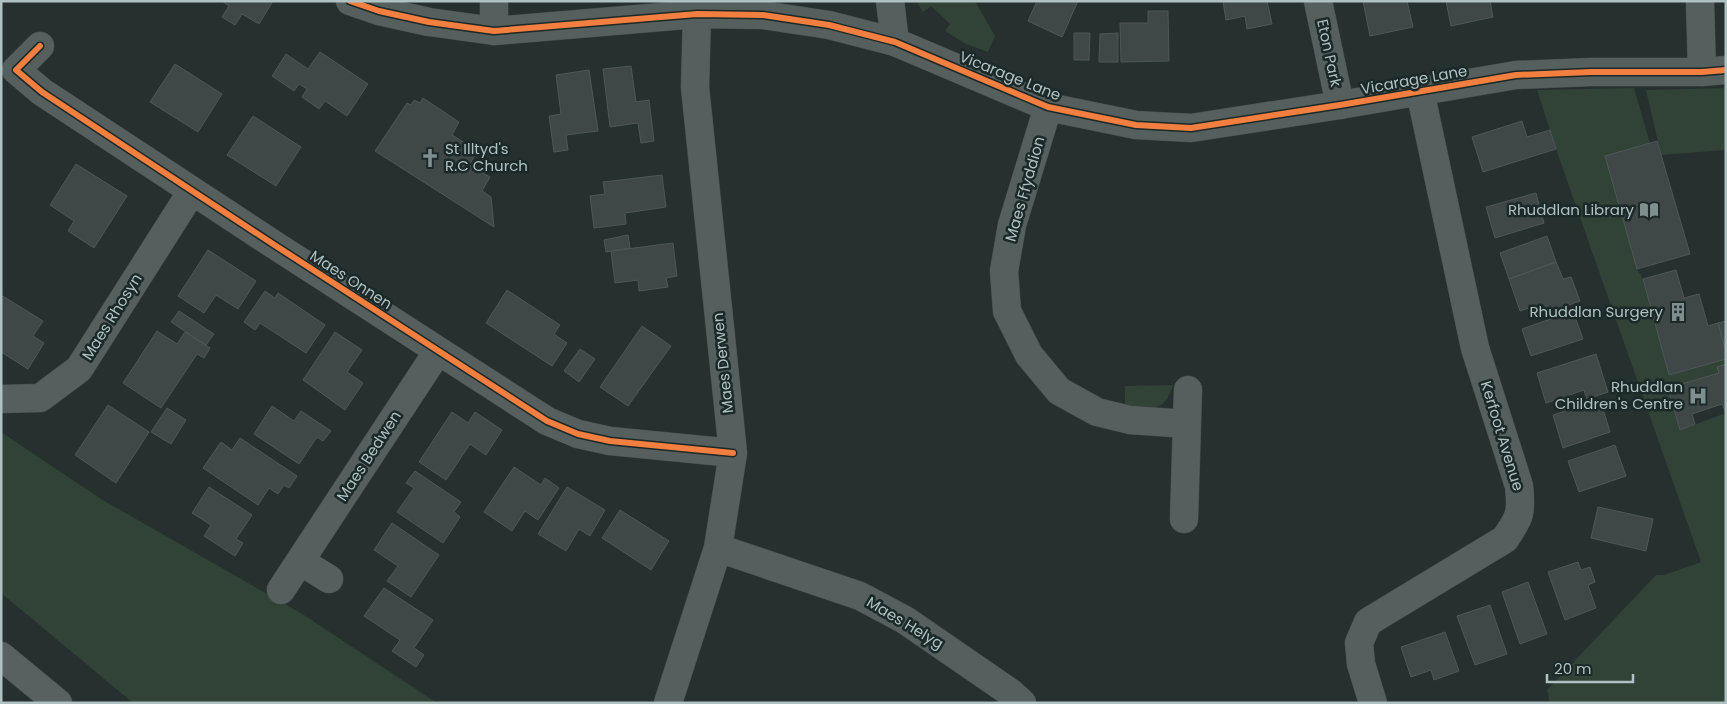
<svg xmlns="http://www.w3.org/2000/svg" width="1727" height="704" viewBox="0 0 1727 704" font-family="Poppins,sans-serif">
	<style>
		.green { fill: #314236 }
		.building { fill: #3f4847; stroke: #4e5757 }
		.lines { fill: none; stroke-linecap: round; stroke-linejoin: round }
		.minor-casing { stroke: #434b4a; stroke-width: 29 }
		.tertiary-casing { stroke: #434b4a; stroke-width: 29 }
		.primary-casing { stroke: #434d4c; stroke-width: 29 }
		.minor { stroke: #555f5d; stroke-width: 28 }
		.tertiary { stroke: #555f5d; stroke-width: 28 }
		.primary { stroke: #586060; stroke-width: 28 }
		.cycleway-casing { stroke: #1b2928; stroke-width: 9 }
		.cycleway { stroke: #f27e40; stroke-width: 6 }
		.labels { text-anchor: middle; stroke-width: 5; stroke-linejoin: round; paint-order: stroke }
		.street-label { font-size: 15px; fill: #afc1c1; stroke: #1b2928 }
		.poi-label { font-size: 15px; fill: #afc1c1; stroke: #1b2928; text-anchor: end }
	</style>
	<rect width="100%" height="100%" fill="#26302e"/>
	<path class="green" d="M916 1H975L995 36 988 52 966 44 945 31 950 24 931 6 923 12Z
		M1634 88 1650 143 1637 269 1643 279 1669 375 1726 359V364L1717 367 1719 373 1668 388 1680 430 1726 413V703H1550L1547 690 1656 575H1664L1701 562 1556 149 1537 90Z
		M1726 88V150L1661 155 1646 90Z
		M1173 385C1164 415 1150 408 1125 406V386Z
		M1 432 101 499 304 615 437 703H133L1 593Z"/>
	<path class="building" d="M222 1H273L259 24 242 14 235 25 222 17 229 6Z
		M1037 1H1078L1062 37 1028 21Z
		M1223 1H1267L1272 24 1247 29 1245 16 1226 20Z
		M1363 1H1407L1413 27 1370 36Z
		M1446 1H1490L1493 17 1451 26Z
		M1148 11H1168L1169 61 1121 62 1120 23H1148Z
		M1074 33H1090L1089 60H1074Z
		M1118 33V62H1099L1100 34Z
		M320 52 368 84 347 116 325 101 319 109 302 97 307 89 299 84 294 91 272 76 286 54 308 69Z
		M175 64 222 94 198 132 150 102Z
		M631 66 636 102 649 100 654 141 641 143 638 123 610 127 603 69Z
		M589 70 598 131 566 135 568 150 554 152 549 116 561 114 556 75Z
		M423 98 459 122 452 135 478 151 469 165 490 177 482 191 491 197 494 227 375 151 407 103 411 105 414 100 420 103Z
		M253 116 301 147 276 186 227 155Z
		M1522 121 1527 137 1550 130 1556 149 1483 172 1472 137Z
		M1657 141 1690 254 1637 269 1605 156Z
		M76 164 127 196 94 248 68 231 74 221 50 205Z
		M662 175 666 207 625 213 626 224 594 228 590 196 605 194 603 182Z
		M1536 193 1544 223 1495 238 1486 207Z
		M628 235 630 248 606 252 604 240Z
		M1547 236 1556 262 1509 279 1500 253Z
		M673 243 677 276 666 278 668 287 639 291 638 280 615 283 611 251Z
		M208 250 256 281 238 309 216 295 204 313 178 296Z
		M1556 262 1563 279 1571 277 1580 301 1533 318 1529 308 1520 311 1509 279Z
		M1676 270 1684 298 1699 294 1708 326 1718 323 1726 352V359L1669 375 1643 279Z
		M507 290 560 325 554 334 567 343 552 366 486 323Z
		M265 291 275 298 278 293 325 325 306 353 260 323 255 330 244 322Z
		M1 295 43 321 33 336 44 343 28 369 1 352Z
		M179 311 214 334 206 345 171 322Z
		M1573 311 1583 339 1531 356 1522 329Z
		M1726 321V352L1718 323Z
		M642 326 671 346 628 406 600 387Z
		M157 331 177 344 185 332 210 348 204 358 197 354 161 408 123 383Z
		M335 332 362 350 347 372 363 383 345 410 303 380Z
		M580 349 595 359 579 382 564 371Z
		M1596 354 1608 392 1587 399 1584 390 1546 403 1537 373Z
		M1726 364V413L1722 404 1692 414 1695 424 1680 430 1668 388 1719 373 1717 367Z
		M1600 399 1610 432 1563 448 1553 415Z
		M108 405 149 432 116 483 75 455Z
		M272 406 294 421 301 411 331 431 323 441 317 437 299 464 254 434Z
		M167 408 186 420 171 444 151 432Z
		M452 412 468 423 475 412 502 430 486 455 470 444 446 480 419 462Z
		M240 438 297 476 289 488 284 485 278 494 269 488 258 505 203 468 221 442 232 450Z
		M1615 445 1626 476 1579 492 1568 461Z
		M514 467 541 485 545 478 559 488 538 520 525 511 512 531 484 512Z
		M415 471 461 502 454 512 460 517 443 543 397 512 414 488 406 483Z
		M209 487 252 515 236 539 243 543 235 556 204 536 211 525 192 513Z
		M567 487 605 510 590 536 579 529 566 551 538 534Z
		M1598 507 1653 519 1646 551 1591 538Z
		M620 510 669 541 651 570 602 538Z
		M392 523 439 555 411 597 387 581 398 566 374 550Z
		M1578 562 1581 570 1590 567 1595 582 1588 585 1596 608 1565 620 1548 572Z
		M1528 582 1547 634 1520 644 1502 592Z
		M384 588 433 620 414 648 424 655 416 667 392 651 400 640 364 616Z
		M1490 605 1507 654 1475 665 1457 616Z
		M1445 632 1459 671 1434 680 1431 670 1411 677 1401 647Z"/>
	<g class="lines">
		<g class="minor-casing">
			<path id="minor" d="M890 1 895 42
				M1318 1 1340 105
				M1700 1 1702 72
				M494 31V1
				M40 46 16 70 42 92 273 244 547 421 578 434 610 441 733 453
				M1048 107 1012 225 1004 271 1007 311 1029 355 1059 391 1097 412 1130 420 1187 424
				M1 399 40 398 79 369 192 191
				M1184 519 1188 390
				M718 548 860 596 905 620 1011 693 1022 703
				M329 579 300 561 438 351
				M281 590 300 561
				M668 703 718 548 733 453 695 87 697 14
				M1373 703 1361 664 1359 643 1368 622 1505 539C1520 517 1522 513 1519 486L1475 348 1420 91"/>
		</g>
		<g class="tertiary-casing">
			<path id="tertiary" d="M350 1 379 11 429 22 494 31 697 14 763 15 829 25 895 42 1048 107 1136 125 1191 128 1340 105 1516 75 1591 72H1702L1726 70"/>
		</g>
		<g class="primary-casing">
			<path id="primary" d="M1 656 58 703"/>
		</g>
		<use href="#minor" class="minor"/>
		<use href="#tertiary" class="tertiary"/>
		<use href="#primary" class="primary"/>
		<g class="cycleway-casing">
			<path id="cycleway" d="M350 1 379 11 429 22 494 31 697 14 763 15 829 25 895 42 1048 107 1136 125 1191 128 1340 105 1516 75 1591 72H1702L1726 70
				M40 46 16 70 42 92 273 244 547 421 578 434 610 441 733 453"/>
		</g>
		<use href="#cycleway" class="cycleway"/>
	</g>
	<defs>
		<g id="church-bare" transform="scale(1.5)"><path d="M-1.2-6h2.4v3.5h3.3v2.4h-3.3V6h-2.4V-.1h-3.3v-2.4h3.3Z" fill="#7f8e8e" stroke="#1b2928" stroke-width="2.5" paint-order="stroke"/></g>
		<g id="library-bare" transform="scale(1.5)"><path d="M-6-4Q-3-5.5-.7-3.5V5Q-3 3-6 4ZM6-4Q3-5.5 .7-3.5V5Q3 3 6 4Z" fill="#7f8e8e" stroke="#1b2928" stroke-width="2.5" paint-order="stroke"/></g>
		<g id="building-bare" transform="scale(1.5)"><path d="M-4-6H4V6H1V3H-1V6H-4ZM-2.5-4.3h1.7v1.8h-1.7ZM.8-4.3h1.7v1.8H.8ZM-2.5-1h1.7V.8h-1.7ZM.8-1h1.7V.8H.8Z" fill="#7f8e8e" stroke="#1b2928" stroke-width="2.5" paint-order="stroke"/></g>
		<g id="hospital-bare" transform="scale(1.5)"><path d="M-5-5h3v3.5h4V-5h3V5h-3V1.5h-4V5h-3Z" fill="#7f8e8e" stroke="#1b2928" stroke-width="2.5" paint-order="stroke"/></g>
	</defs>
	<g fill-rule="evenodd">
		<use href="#church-bare" x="430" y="158"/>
		<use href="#library-bare" x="1649" y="210"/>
		<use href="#building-bare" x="1678" y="312"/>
		<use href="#hospital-bare" x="1698" y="396"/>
	</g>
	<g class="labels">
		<g class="street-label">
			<text transform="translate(1329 53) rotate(78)" y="5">Eton Park</text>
			<text transform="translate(1010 76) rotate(22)" y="5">Vicarage Lane</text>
			<text transform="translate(1414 80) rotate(-10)" y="5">Vicarage Lane</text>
			<text transform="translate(1025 189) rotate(-74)" y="5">Maes Ffyddion</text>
			<text transform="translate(351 280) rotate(33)" y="5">Maes Onnen</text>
			<text transform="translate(112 317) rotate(-58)" y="5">Maes Rhosyn</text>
			<text transform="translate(723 363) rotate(-96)" y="5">Maes Derwen</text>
			<text transform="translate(1502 436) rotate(73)" y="5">Kerfoot Avenue</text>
			<text transform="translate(369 456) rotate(-57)" y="5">Maes Bedwen</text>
			<text transform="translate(905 623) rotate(31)" y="5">Maes Helyg</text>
		</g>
		<g class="poi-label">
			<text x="445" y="154" text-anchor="start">St Illtyd's<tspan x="445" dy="17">R.C Church</tspan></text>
			<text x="1634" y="215">Rhuddlan Library</text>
			<text x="1663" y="317">Rhuddlan Surgery</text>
			<text x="1683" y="392">Rhuddlan<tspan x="1683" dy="17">Children's Centre</tspan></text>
		</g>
	</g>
	<rect width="1727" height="704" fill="none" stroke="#afc1c1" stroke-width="5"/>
	<path d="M1547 674v8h86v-8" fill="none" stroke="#afc1c1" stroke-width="2.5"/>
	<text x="1554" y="674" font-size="15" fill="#afc1c1" stroke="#1b2928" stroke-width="4" paint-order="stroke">20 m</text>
</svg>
